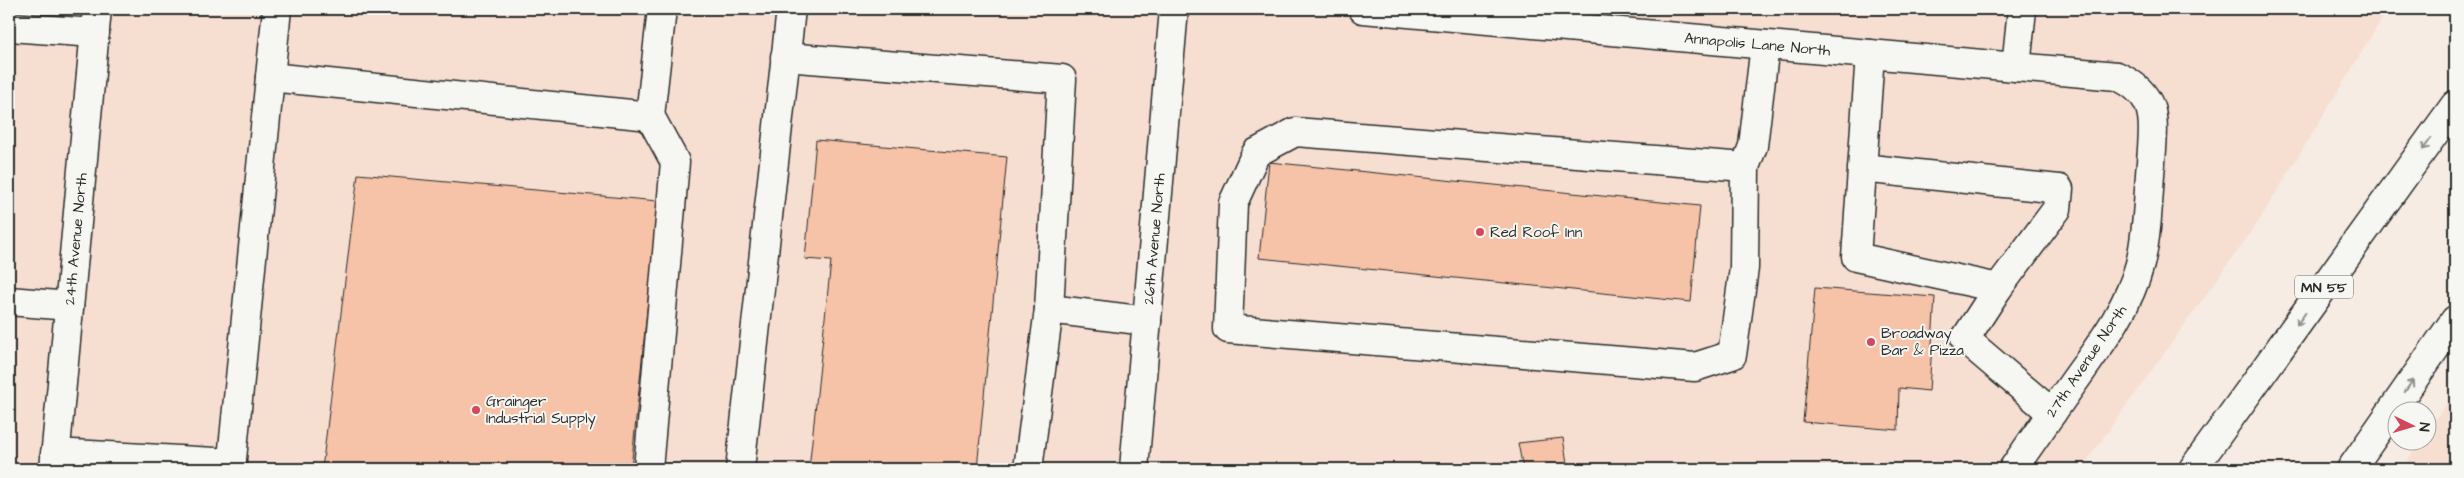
<svg xmlns="http://www.w3.org/2000/svg" width="2464" height="478" viewBox="0 0 2464 478" font-family="'Architects Daughter',sans-serif">
	<style>
		.built { fill: #f6dfd1 }
		.building { fill: #f6c2a8; stroke: #2b2b2b }
		.lines { fill: none; stroke-linecap: round; stroke-linejoin: round }
		.minor-casing { stroke: #2b2b2b; stroke-width: 31 }
		.highway-casing { stroke: #2b2b2b; stroke-width: 31 }
		.minor { stroke: #f6f6f2; stroke-width: 28 }
		.highway { stroke: #f6f6f2; stroke-width: 28 }
		.oneway { stroke: #90908e }
		.poi-dot { fill: #d1495b; stroke: #f6f6f2; stroke-width: 2 }
		.labels { text-anchor: middle; stroke-width: 4; stroke-linejoin: round; paint-order: stroke }
		.shield { fill: #f6f6f2; stroke: #686867; stroke-width: 1 }
		.shield-label { font-size: 14px; font-weight: bold; fill: #2b2b2b }
		.street-label { font-size: 15px; fill: #2b2b2b; stroke: #f6f6f2 }
		.poi-label { font-size: 15px; fill: #2b2b2b; stroke: #f6f6f2; text-anchor: start }
	</style>
	<rect width="100%" height="100%" fill="#f6ece3"/>
	<filter id="ink" filterUnits="userSpaceOnUse"><feTurbulence type="fractalNoise" baseFrequency=".02" numOctaves="2"/><feDisplacementMap in="SourceGraphic" scale="10" xChannelSelector="R" yChannelSelector="G"/><feConvolveMatrix kernelMatrix="1 2 1 2 8 2 1 2 1" color-interpolation-filters="sRGB"/></filter>
	<g filter="url(#ink)">
		<path class="built" d="M9 9H2388L2259 221 2081 469H9Z
			M2455 391V469H2401L2421 441 2426 440 2427 432Z"/>
		<path class="building" d="M816 140 1007 157 977 469H809L831 261 805 259Z
			M1269 162 1700 206 1691 302 1259 258Z
			M358 174 658 201 631 469H322Z
			M1815 288 1935 297 1929 391 1899 388 1898 430 1803 422Z
			M1563 438 1568 469H1523L1518 443Z"/>
		<g class="lines">
			<g class="minor-casing">
				<g id="minor">
					<path id="s1" d="M1363 9 2117 76C2159 95 2154 121 2151 162 2148 195 2148 231 2140 264 2129 306 2103 341 2078 376 2056 407 2034 438 2013 469"/>
					<path d="M9 27 95 33"/>
					<path d="M785 57 1062 79 1049 309"/>
					<path d="M2016 67 2022 9"/>
					<path d="M270 77 277 9"/>
					<path d="M1745 167 1295 132 1256 153 1233 203 1228 329 1695 367 1732 355 1744 268 1745 167 1753 146 1765 45"/>
					<path d="M1862 168 2059 189 2057 209 1998 288 1856 257 1870 54"/>
					<path d="M1998 288 1965 339 2052 413"/>
					<path d="M9 301 69 306"/>
					<path d="M55 453 232 463"/>
					<path id="s2" d="M54 469 97 9"/>
					<path d="M231 469 270 77 650 116 662 9"/>
					<path d="M648 469 675 162 650 116"/>
					<path d="M740 469 791 9"/>
					<path d="M1028 469 1049 309 1147 321"/>
					<path id="s3" d="M1134 469 1174 9"/>
				</g>
			</g>
			<g class="highway-casing">
				<path id="highway" d="M2193 469 2455 105
					M2351 469 2455 320"/>
			</g>
			<use href="#minor" class="minor"/>
			<use href="#highway" class="highway"/>
		</g>
		<defs><path id="oneway-shaft" d="M-6 0H5M1.5-3L5.5 0L1.5 3" fill="none" stroke-width="1.6" stroke-linecap="round" stroke-linejoin="round" transform="scale(1.25)"/></defs>
		<g class="oneway">
			<use href="#oneway-shaft" transform="translate(2427 144) rotate(126)"/>
			<use href="#oneway-shaft" transform="translate(2301 319) rotate(126)"/>
			<use href="#oneway-shaft" transform="translate(2409 386) rotate(-55)"/>
		</g>
	</g>
	<g class="poi-dot">
		<circle cx="1480" cy="232" r="5"/>
		<circle cx="1871" cy="342" r="5"/>
		<circle cx="476" cy="410" r="5"/>
	</g>
	<g class="labels">
		<rect class="shield" x="2295" y="275.5" width="58" height="23" rx="4"/>
		<g class="shield-label">
			<text x="2324" y="292">MN 55</text>
		</g>
		<g class="street-label">
			<text dy="5" stroke="none"><textPath href="#s1" startOffset="396">Annapolis Lane North</textPath></text>
			<text dy="5" stroke="none"><textPath href="#s2" startOffset="231">24th Avenue North</textPath></text>
			<text dy="5" stroke="none"><textPath href="#s3" startOffset="231">26th Avenue North</textPath></text>
			<text transform="translate(2086 361) rotate(-56)" y="5">27th Avenue North</text>
		</g>
		<g class="poi-label">
			<text x="1490" y="237">Red Roof Inn</text>
			<text x="1881" y="338">Broadway<tspan x="1881" dy="17">Bar &amp; Pizza</tspan></text>
			<text x="486" y="406">Grainger<tspan x="486" dy="17">Industrial Supply</tspan></text>
		</g>
	</g>
	<rect width="2464" height="478" fill="none" stroke="#f6f6f2" stroke-width="30"/>
	<rect x="15" y="15" width="2434" height="448" fill="none" stroke="#2b2b2b" stroke-width="2" filter="url(#ink)"/>
	<g transform="translate(2412 426) rotate(95)"><circle r="24" fill="#f6f6f2" stroke="#a5a5a2"/>
	<path d="M0-4L9 19L0 12L-9 19Z" fill="#d1495b"/>
	<text y="-8" font-size="14" font-weight="bold" text-anchor="middle" fill="#2b2b2b">N</text>
	</g>
</svg>
